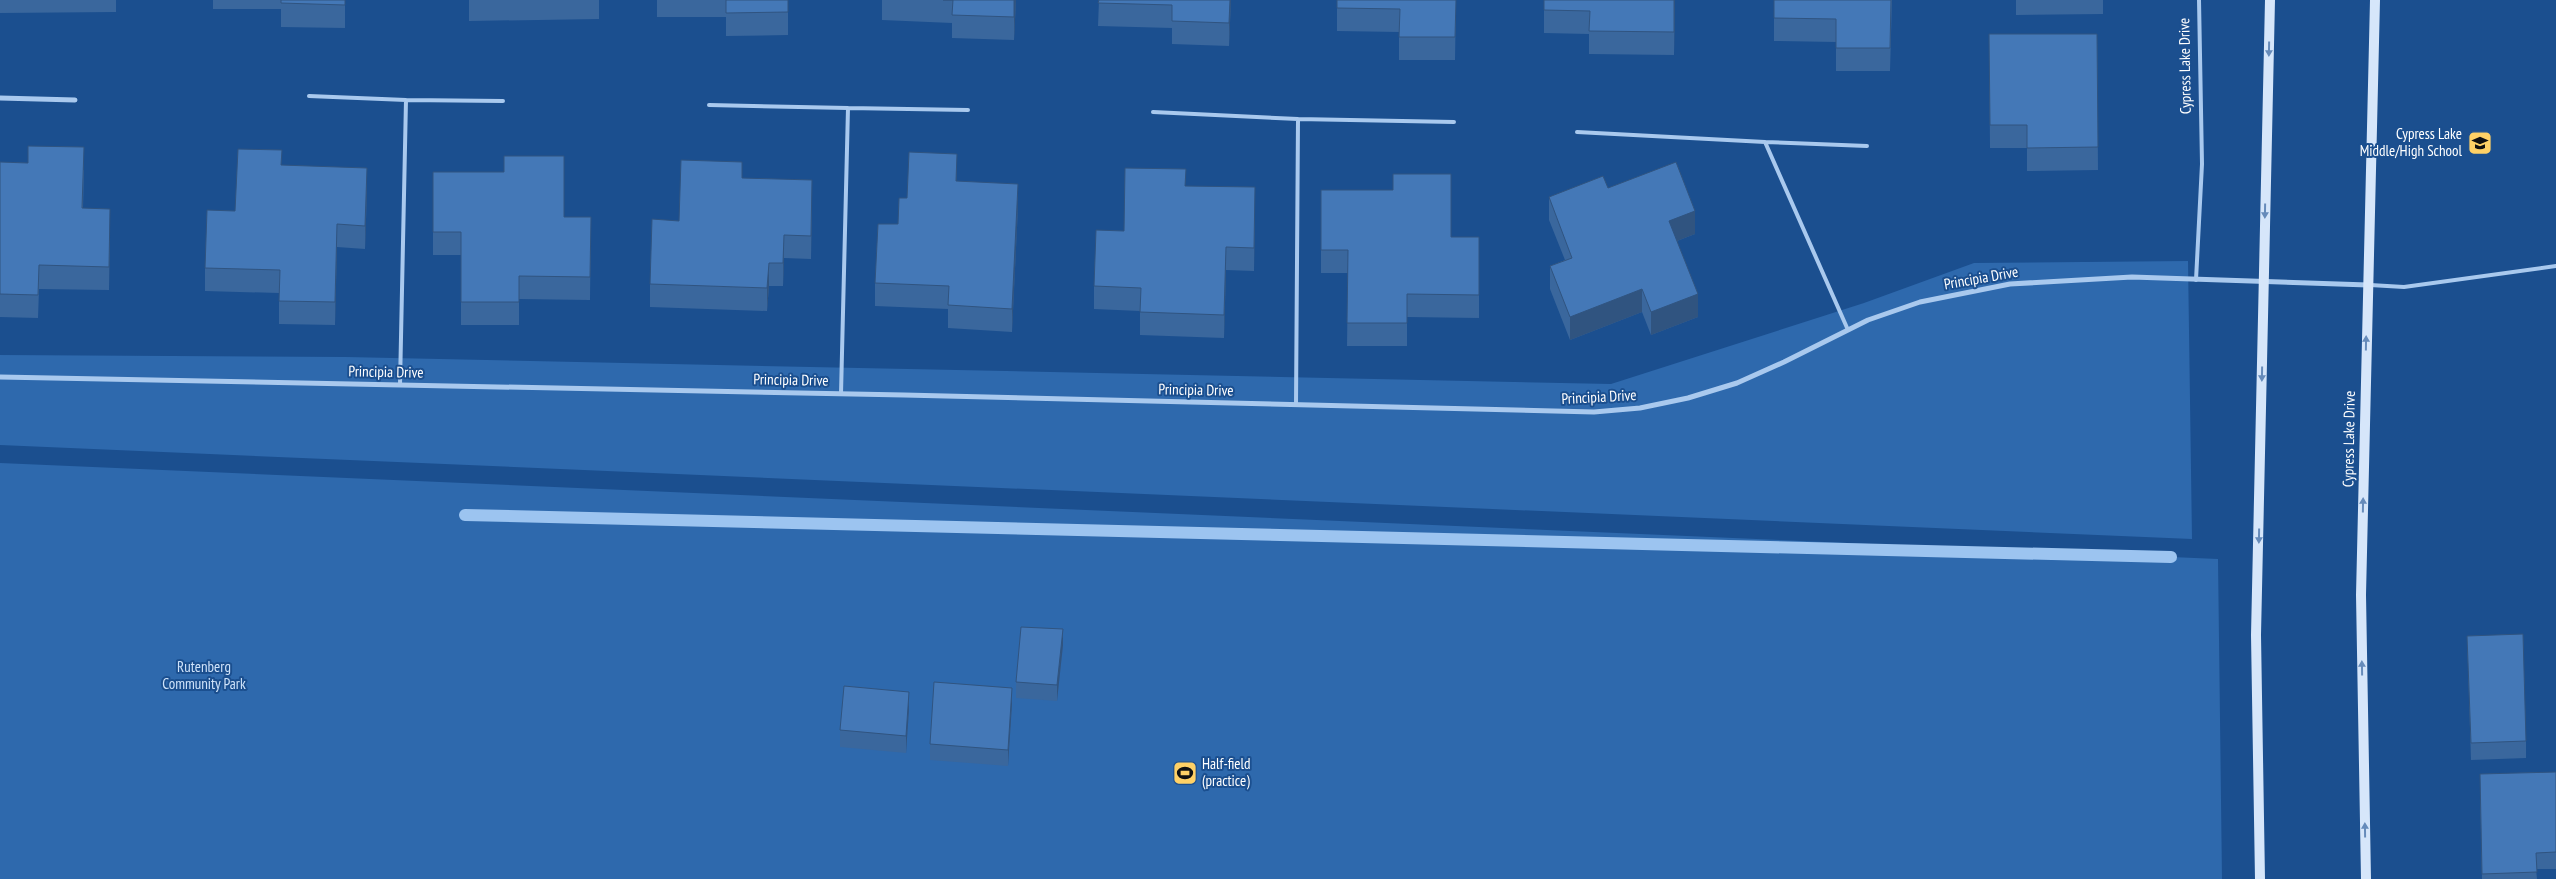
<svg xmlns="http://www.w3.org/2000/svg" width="2556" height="879" viewBox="0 0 2556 879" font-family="'PT Sans Narrow',sans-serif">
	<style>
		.green { fill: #2e69ad }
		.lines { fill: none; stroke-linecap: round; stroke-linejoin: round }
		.stream { stroke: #9cc4f0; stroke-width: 12 }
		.lane { stroke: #a9c9ee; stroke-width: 4 }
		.street { stroke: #a9c9ee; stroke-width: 5 }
		.secondary { stroke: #d6e6fa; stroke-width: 10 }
		.wall { fill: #3a679d }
		.shaded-wall { fill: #305480 }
		.building { fill: #4478b7; stroke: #305480 }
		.oneway { fill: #668bba }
		.labels { text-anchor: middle; stroke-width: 4; stroke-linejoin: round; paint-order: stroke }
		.street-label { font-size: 15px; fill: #fff; stroke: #1b4f8f }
		.poi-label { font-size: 15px; fill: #fff; stroke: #1b4f8f; text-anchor: end }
		.park-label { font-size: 15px; fill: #cfe3fa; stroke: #1b4f8f }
	</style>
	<rect width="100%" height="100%" fill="#1b4f8f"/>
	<path class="green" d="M2188 261 2192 539 0 445V355L346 357 1611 384 1864 303 1974 263Z
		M0 463 2218 559 2222 879H0Z"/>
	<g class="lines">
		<path class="stream" d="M465 515 2171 557"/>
		<path class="lane" d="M309 96 406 100 400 385
			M406 100 503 101
			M709 105 848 108 841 394
			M848 108 968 110
			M1153 112 1298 119 1296 405
			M1298 119 1454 122
			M1577 132 1765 142 1848 330
			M1765 142 1867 146
			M2196 280 2202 164 2199 0
			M2370 285 2404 287 2556 266"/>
		<path class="street" d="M0 98 75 100
			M0 377 904 395 1594 412 1640 408 1688 398 1737 383 1784 362 1868 320 1920 302 2010 284 2132 277 2368 285"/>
		<path class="secondary" d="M2260 879 2256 635 2270 0
			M2366 879 2361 595 2375 0"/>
	</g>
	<path class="wall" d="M0 0H116V12L0 13Z
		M213 0H345V28L281 27V9H213Z
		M469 0H599V19L469 21Z
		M657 0H788V35L726 36V17H657Z
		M882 0H1016L1014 40 952 38V23L882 20Z
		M1099 0H1231L1229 46 1172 44V28L1098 26Z
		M1337 0H1456L1455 60H1399V32L1337 31Z
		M1544 0H1675L1674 55 1589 54V34L1544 33Z
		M1774 0H1892L1890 71H1836V42L1774 41Z
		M2016 0H2103V14L2016 15Z
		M1989 34H2097L2098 170 2027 171V148H1990Z
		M0 162 28 163 84 170 83 208 110 232 109 290 39 289 38 318 0 317Z
		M282 165 367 191 365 249 337 247 335 325 279 324V293L205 291V268Z
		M433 172 564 217H591L590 300 519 299V325H461V255H433Z
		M742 178 812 203 811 259 784 258 783 286H769L767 311 650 307V284L679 221Z
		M957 181 1018 207 1012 332 948 328V309L875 306V283L898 224Z
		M1186 186 1255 210 1254 271 1226 270 1224 338 1140 335V311L1094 309V286L1124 231Z
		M1608 188 1695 234 1677 241 1698 317 1651 335 1642 312 1570 340 1550 289V266L1565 260 1549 220V197Z
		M1321 190 1451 237H1479V318L1407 317V346H1347L1348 273H1321Z
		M2467 636 2526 741V758L2471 760Z
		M1063 645 1057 701 1016 698V682Z
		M1012 704 1008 766 930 760V744Z
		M909 709 906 753 840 747V730Z
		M2556 772V869H2536L2537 879H2482L2480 790Z"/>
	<path class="shaded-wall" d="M1014 0H1016L1014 40Z
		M1230 0H1231L1229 46V23Z
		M1674 0H1675L1674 55Z
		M957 154V177L956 204V181Z
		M367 168V191L365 249V226Z
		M812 180V203L811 259V236Z
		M1018 184V207L1012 332V309Z
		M1255 187V210L1254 271V248Z
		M110 209V232L109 290V267Z
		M1695 211V234L1669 244V221Z
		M337 224V247L335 325V302Z
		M784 235V258L783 286V263Z
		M1226 247V270L1224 338V315Z
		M769 263V286L767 311V288Z
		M1642 289V312L1570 340V317Z
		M1698 294V317L1651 335V312Z
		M1063 629V645L1057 701V685Z
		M1012 688V704L1008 766V750Z
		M909 692V709L906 753V736Z"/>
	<path class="building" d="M281 0H345V5L281 3Z
		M726 0H788V12L726 13Z
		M943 0H1014V17L952 15 953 0Z
		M1099 0H1230L1229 23 1172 21V5L1098 3Z
		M1337 0H1456L1455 37H1399L1400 9 1337 8Z
		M1544 0H1674V32L1589 31 1590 11 1544 10Z
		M1774 0H1891L1890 48H1836V19L1774 18Z
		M1989 34H2097L2098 147 2027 148V125H1990Z
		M28 146 84 147 82 208 110 209 109 267 39 265 38 295 0 294V162L28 163Z
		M238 149 282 150 281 165 367 168 365 226 337 224 335 302 279 301 280 270 205 268 207 210 235 211Z
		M909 152 957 154 956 181 1018 184 1012 309 948 305 949 286 875 283 878 224H898L899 198H907Z
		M504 156H564V217H591L590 277 519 276V302H461V232H433V172H504Z
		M681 160 742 162V178L812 180 811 236 784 235 783 263H769L767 288 650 284 652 219 679 221Z
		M1676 162 1695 211 1669 221 1698 294 1651 312 1642 289 1570 317 1550 266 1572 258 1549 197 1603 176 1608 188Z
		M1125 168 1186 169 1185 186 1255 187 1254 248 1226 247 1224 315 1140 312 1141 288 1094 286 1096 230 1124 231Z
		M1393 174H1451V237H1479V295L1407 294V323H1347L1348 250H1321V190H1393Z
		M1021 627 1063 629 1057 685 1016 682Z
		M2523 634 2526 741 2471 743 2467 636Z
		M934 682 1012 688 1008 750 930 744Z
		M844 686 909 692 906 736 840 730Z
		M2556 772V852L2536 853 2537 872 2482 874 2480 774Z"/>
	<defs><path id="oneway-solid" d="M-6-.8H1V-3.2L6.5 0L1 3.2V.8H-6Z" transform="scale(1.25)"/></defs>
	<g class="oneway">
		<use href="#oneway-solid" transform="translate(2269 49) rotate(91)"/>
		<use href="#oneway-solid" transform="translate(2265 211) rotate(91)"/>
		<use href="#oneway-solid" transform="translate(2366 343) rotate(-89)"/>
		<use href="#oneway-solid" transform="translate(2262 374) rotate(91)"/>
		<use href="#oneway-solid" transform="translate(2363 505) rotate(-89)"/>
		<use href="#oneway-solid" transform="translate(2259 536) rotate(91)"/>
		<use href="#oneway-solid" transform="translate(2362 668) rotate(-91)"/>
		<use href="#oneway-solid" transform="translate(2365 830) rotate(-91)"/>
	</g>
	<defs>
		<g id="school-square" transform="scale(1.25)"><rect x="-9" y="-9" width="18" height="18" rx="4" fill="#ffd166" stroke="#1b4f8f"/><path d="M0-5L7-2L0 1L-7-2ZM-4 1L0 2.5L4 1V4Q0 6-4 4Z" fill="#111"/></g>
		<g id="stadium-square" transform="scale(1.25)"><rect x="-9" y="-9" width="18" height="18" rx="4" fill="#ffd166" stroke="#1b4f8f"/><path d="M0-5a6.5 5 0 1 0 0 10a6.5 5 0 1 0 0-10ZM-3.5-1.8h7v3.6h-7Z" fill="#111"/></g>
	</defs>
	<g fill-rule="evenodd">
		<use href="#school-square" x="2480" y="143"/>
		<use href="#stadium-square" x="1185" y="773"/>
	</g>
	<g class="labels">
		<g class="street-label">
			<text transform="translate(2185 66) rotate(-91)" y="5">Cypress Lake Drive</text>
			<text transform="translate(1981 278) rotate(-10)" y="5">Principia Drive</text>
			<text transform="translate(386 372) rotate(1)" y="5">Principia Drive</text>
			<text transform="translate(791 380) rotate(1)" y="5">Principia Drive</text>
			<text transform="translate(1196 390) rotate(1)" y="5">Principia Drive</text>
			<text transform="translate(1599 397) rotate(-3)" y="5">Principia Drive</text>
			<text transform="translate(2349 439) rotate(-89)" y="5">Cypress Lake Drive</text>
		</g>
		<g class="poi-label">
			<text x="2462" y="139">Cypress Lake<tspan x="2462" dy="17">Middle/High School</tspan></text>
			<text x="1202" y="769" text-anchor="start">Half-field<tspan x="1202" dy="17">(practice)</tspan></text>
		</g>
		<g class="park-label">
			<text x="204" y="672">Rutenberg<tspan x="204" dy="17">Community Park</tspan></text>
		</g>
	</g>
</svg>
